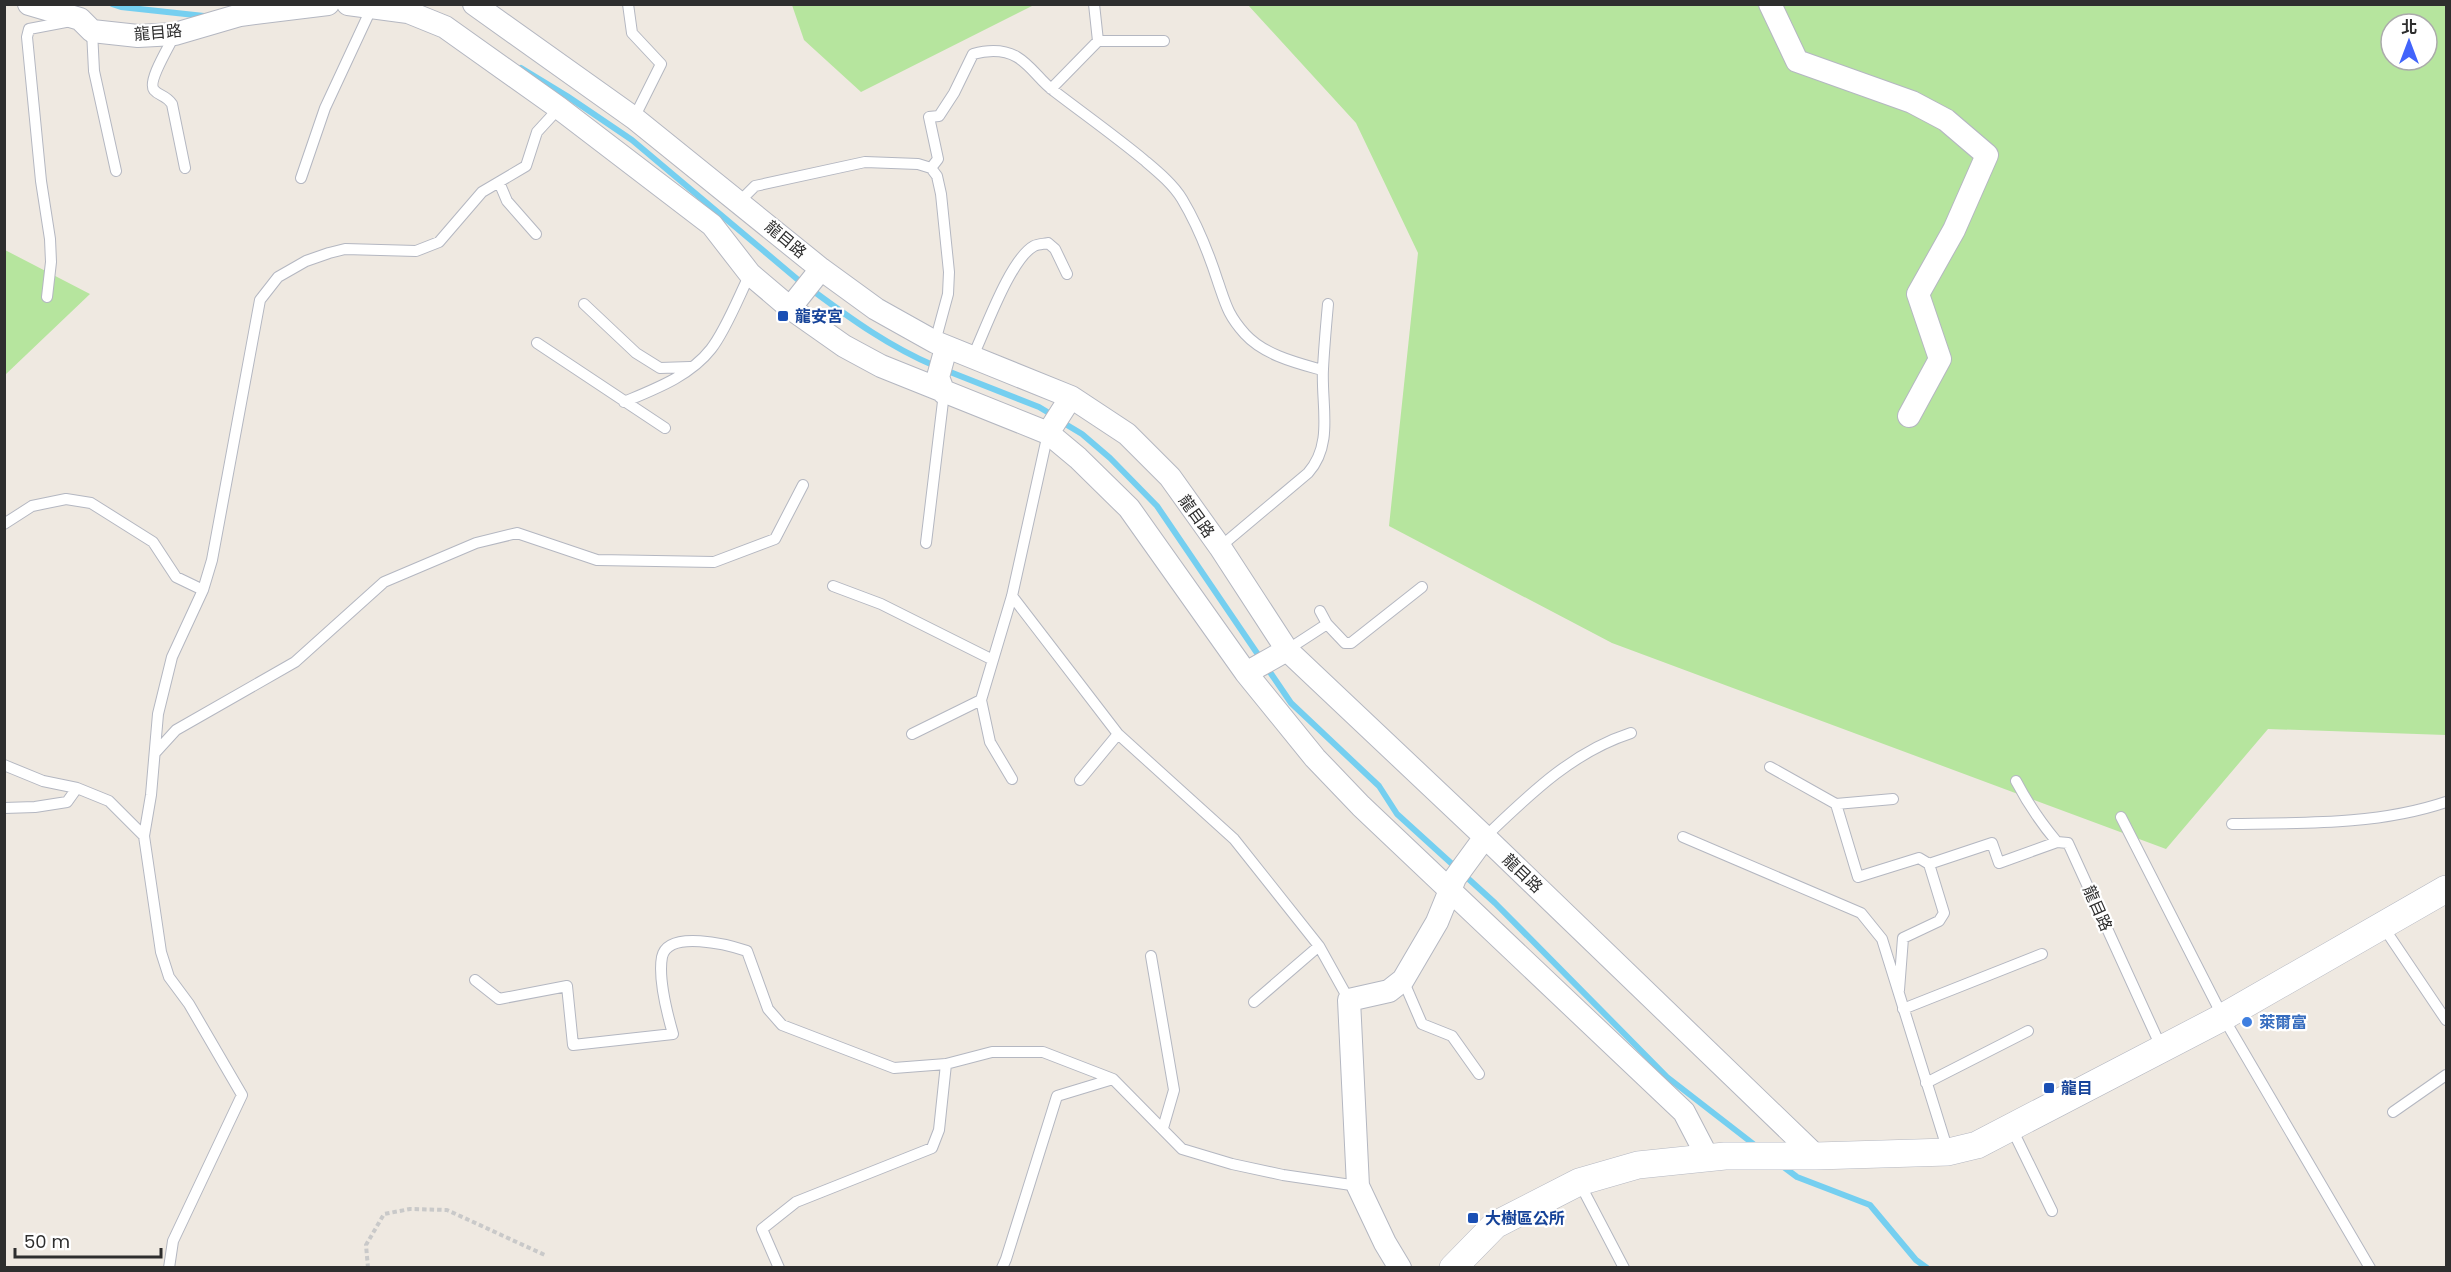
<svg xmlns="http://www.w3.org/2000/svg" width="2451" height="1272" viewBox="0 0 2451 1272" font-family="Poppins,'Noto Sans TC',sans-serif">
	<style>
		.green { fill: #b6e59e; fill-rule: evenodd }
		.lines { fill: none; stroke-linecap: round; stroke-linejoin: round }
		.stream { stroke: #75cff0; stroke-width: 6 }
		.service-casing { stroke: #b4b7c1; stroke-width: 12 }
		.minor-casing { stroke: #b4b7c1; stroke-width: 24 }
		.tertiary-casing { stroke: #b4b7c1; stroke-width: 28 }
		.path { stroke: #c9c9c9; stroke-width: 4; stroke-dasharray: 4.5 3; stroke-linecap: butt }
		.service { stroke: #fff; stroke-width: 10 }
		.minor { stroke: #fff; stroke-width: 22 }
		.tertiary { stroke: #fff; stroke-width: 27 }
		.transit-dot { fill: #1a4fb4; stroke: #fff; stroke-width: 2 }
		.shop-dot { fill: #3f7fe0; stroke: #fff; stroke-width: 2 }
		.labels { text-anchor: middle; stroke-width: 4.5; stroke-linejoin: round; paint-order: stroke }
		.street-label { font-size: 16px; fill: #2e2e2e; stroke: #fff }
		.transit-label { font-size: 16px; font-weight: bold; fill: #164399; stroke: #fff; text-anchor: start }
		.shop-label { font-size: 16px; font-weight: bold; fill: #366cbe; stroke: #fff; text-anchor: start }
	</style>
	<rect width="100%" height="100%" fill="#efe9e1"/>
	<path class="green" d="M792 5V4L1034 5 861 92 804 40Z
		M1248 5H2446V735L2268 729 2166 849 1612 643 1389 526 1418 253 1356 123ZM2391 24H2427V60H2391Z
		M5 250 90 294 5 375Z"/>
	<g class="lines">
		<path class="stream" d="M112 4 121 7 204 16
			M521 68 567 96 632 140 803 284
			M812 290C851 319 890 347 935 366
			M945 370 1039 407 1054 416
			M1062 422 1082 434 1110 458 1157 506 1291 703 1379 786 1397 814 1495 903 1667 1077 1756 1146
			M1781 1165 1797 1177 1870 1205 1916 1260 1927 1268"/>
		<g class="service-casing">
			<path id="service" d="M628 4 632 33 661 64 634 118
				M1094 4 1098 41H1164
				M92 31 94 71 116 171
				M175 34C170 45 147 81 154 90 159 96 166 95 172 104L185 168
				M1051 89 1098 41
				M931 168 938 159 929 117 939 116 954 93 973 54C988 50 1003 49 1017 57 1032 66 1040 81 1054 91 1084 114 1115 136 1144 160 1157 171 1173 184 1182 199 1197 224 1209 254 1218 282 1226 305 1228 315 1245 334 1264 355 1297 363 1322 370
				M301 178 325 108 372 7
				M499 182 507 201 536 234
				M740 201 755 186 865 162 918 164 931 168 937 176 941 194 949 272 948 294 935 342
				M47 297 51 262 50 239 41 181 27 37 29 29 71 21
				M584 304 636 353 660 368 690 367
				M537 343 665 428
				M973 356C985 331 1010 259 1034 246 1038 244 1044 244 1048 243L1055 249 1067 274
				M624 402C655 389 690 376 711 349 726 330 739 296 750 274
				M4 524 32 506 66 499 91 503 153 542 176 577 203 590
				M926 543 944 393
				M1220 547 1308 473C1334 444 1321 405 1323 369 1324 348 1326 326 1328 304
				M833 586 881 604 993 660
				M1012 596 1118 734 1234 839 1319 946 1349 1000
				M1320 611 1327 624 1345 643H1351L1422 587
				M1287 650 1327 624
				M912 734 981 700
				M155 753 176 730 295 662 384 582 476 543 517 533 597 560 714 562 775 539 803 485
				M4 765 43 781 77 788 67 802 35 807 4 808
				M1770 767 1836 804 1858 877 1919 858 1929 864
				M1012 779 990 742 981 700 1012 596 1048 433
				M1080 780 1118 734
				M2016 781C2028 804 2041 823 2057 842L2068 843 2162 1049
				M77 788 109 801 144 836
				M1836 804 1893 799
				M2121 817 2223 1017 2370 1268
				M2232 824C2303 823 2378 825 2446 802
				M1485 837C1529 795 1572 752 1631 733
				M1683 837 1861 913 1882 939 1948 1151
				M2382 925 2446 1020
				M1151 956 1174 1090 1163 1128
				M475 980 499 999 567 986 573 1045 673 1034C667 1013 658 978 662 957 668 929 729 945 747 951L768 1009 782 1025 894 1068 946 1064 992 1052H1043L1113 1079 1182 1149 1232 1164 1283 1175 1358 1186
				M1403 980 1422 1024 1452 1036 1479 1074
				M1899 990 1903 938 1939 921 1944 913 1929 864 1992 843 1999 863 2057 842
				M1254 1002 1319 946
				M1903 1009 2042 954
				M1926 1083 2028 1031
				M2393 1112 2446 1075
				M2012 1129 2052 1211
				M1579 1182 1624 1268
				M169 1268 173 1241 242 1095 189 1004 169 977 161 952 144 836 151 795 158 714 172 657 203 590 212 560 260 300 278 277 306 261 329 253 345 249 416 251 439 242 482 192 526 166 537 132 559 108
				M779 1268 762 1229 796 1202 932 1148 939 1130 946 1064
				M1002 1268 1006 1259 1057 1096 1113 1079"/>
		</g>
		<g class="minor-casing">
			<path id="minor" d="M29 4 80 19 92 31 138 36 175 34 240 15 328 4
				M348 4 408 12 445 27 559 108 712 225 750 274 790 308 844 346 881 366 1048 433 1078 458 1129 508 1246 673 1315 758 1361 806 1684 1112 1708 1158
				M474 4 634 118 821 269 876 309 935 342 1071 397 1127 434 1170 477 1220 547 1287 650 1485 837 1816 1156
				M1770 4 1797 61 1912 102 1946 120 1987 155 1954 230 1918 294 1940 359 1909 416
				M790 308 821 269
				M944 393 938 377 946 348
				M1048 433 1071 397
				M1246 673 1287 650
				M1400 1268 1385 1243 1358 1186 1349 1000 1389 991 1403 980 1437 922 1455 878 1485 837"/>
		</g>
		<g class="tertiary-casing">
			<path id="tertiary" d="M1453 1268 1495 1225 1579 1182 1638 1165 1725 1156H1816L1948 1152 1977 1145 2223 1017 2446 889"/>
		</g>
		<path class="path" d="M368 1268 366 1245 384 1214 410 1209 447 1210 547 1256"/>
		<use href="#service" class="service"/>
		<use href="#minor" class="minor"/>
		<use href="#tertiary" class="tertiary"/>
	</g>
	<g class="transit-dot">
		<rect x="777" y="310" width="12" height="12" rx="3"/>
		<rect x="2043" y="1082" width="12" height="12" rx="3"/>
		<rect x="1467" y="1212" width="12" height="12" rx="3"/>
	</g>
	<circle class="shop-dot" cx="2247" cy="1022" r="6"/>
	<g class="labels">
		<g class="street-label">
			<text transform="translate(158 32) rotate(-5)" y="6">龍目路</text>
			<text transform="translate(786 239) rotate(40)" y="6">龍目路</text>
			<text transform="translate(1197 516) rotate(54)" y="6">龍目路</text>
			<text transform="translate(1523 873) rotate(44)" y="6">龍目路</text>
			<text transform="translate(2098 908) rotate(66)" y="6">龍目路</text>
		</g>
		<g class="transit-label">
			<text x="795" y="322">龍安宮</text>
			<text x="2061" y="1094">龍目</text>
			<text x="1485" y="1224">大樹區公所</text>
		</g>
		<g class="shop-label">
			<text x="2259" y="1028">萊爾富</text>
		</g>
	</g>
	<rect width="2451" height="1272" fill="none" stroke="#2e2e2e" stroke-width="12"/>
	<g transform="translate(2409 42)"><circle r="28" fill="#ffffff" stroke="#ababab" stroke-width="1.5"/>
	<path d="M0-4.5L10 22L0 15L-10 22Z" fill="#4264fb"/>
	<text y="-9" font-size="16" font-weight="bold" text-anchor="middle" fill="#2e2e2e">北</text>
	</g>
	<path d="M15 1248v9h146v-9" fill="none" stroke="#2e2e2e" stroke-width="3"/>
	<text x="24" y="1248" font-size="18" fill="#2e2e2e" stroke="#ffffff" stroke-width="4.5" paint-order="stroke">50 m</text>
</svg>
